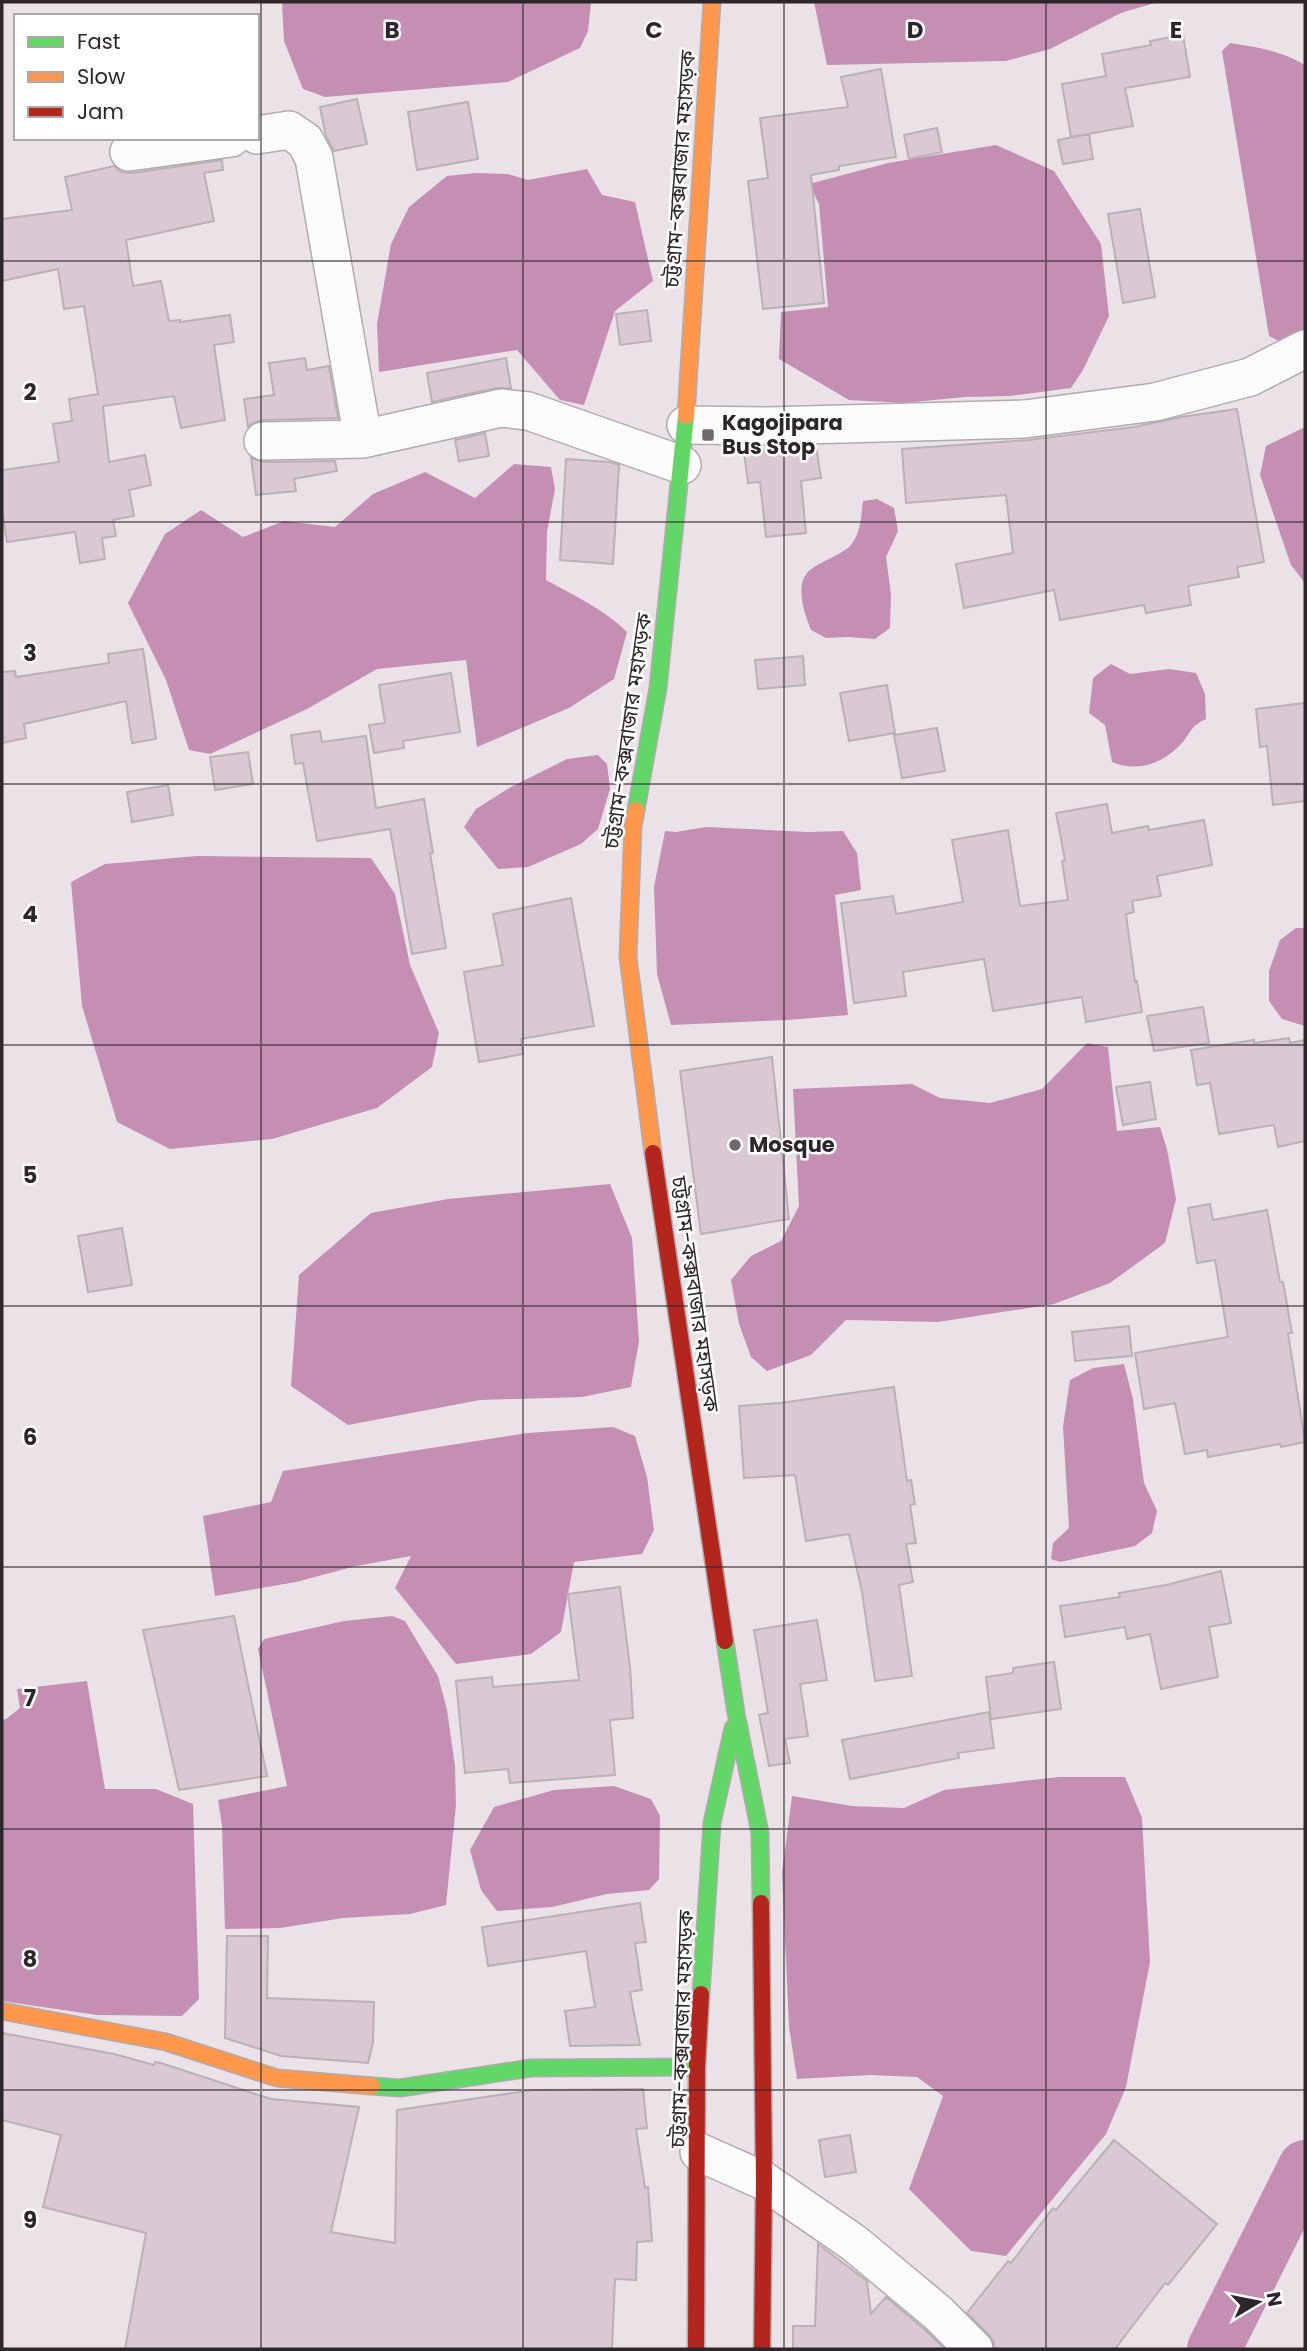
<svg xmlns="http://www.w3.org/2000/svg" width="1307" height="2351" viewBox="0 0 1307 2351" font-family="Poppins,'Noto Sans Bengali',sans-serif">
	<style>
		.water { fill: #c58fb3 }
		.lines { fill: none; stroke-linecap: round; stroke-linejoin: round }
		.river { stroke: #c58fb3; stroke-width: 54 }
		.building { fill: #dac8d4; stroke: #b8b1b6; stroke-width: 2 }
		.street-casing { stroke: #b1aaae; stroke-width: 40 }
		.fast-casing { stroke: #b1aaae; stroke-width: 19 }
		.slow-casing { stroke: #b1aaae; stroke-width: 19 }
		.jam-casing { stroke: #b1aaae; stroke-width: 19 }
		.street { stroke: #fcfbfb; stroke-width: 37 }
		.fast { stroke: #63d668; stroke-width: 16 }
		.slow { stroke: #ff974d; stroke-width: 16 }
		.jam { stroke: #b3261e; stroke-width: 16 }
		.grid { fill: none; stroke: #2d262a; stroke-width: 2; stroke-opacity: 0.55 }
		.poi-dot { fill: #70686c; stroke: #fff; stroke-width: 2.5 }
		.labels { text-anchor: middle; stroke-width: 5; stroke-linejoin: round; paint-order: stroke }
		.street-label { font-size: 21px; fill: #2d262a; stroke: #fff }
		.poi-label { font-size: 21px; font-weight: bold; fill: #2d262a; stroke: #fff; text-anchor: start }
		.grid-label { font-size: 23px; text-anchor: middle; font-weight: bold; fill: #2d262a; stroke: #fff; stroke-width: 5; stroke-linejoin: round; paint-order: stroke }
	</style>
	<rect width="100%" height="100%" fill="#ebe2e7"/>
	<path class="water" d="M282 2H591L588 31 580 48 508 82 325 97 303 89 284 41Z
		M814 2H1158L1121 13 1050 49 1006 61 827 65Z
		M1230 43C1257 47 1281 51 1305 65V331L1279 341 1269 336 1222 51Z
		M996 145 1054 171 1101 244 1109 316 1083 370 1071 388 1011 396 965 397 903 403 849 400 779 359 781 312 828 307 819 204 809 184 888 163Z
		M587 169 602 195 635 202 653 281 615 311 584 405 560 400 517 350 379 372 377 324 391 244 409 207 447 176 476 173 508 174 528 180Z
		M1305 427V583L1291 565 1260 475 1266 446Z
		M514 464 551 467 555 489 547 532 546 580C573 595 604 609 627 632L614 679 569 708 477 747 466 660 377 669 307 709 210 754 189 750 166 680 128 603 165 534 201 510 243 537 284 521 335 527 373 494 425 472 475 498Z
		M877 499 894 508 898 531 886 557 891 594 890 628 875 639 849 637 826 638 811 630C805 615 795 588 807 573 814 564 839 556 849 547 861 535 861 517 863 501Z
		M1111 664 1130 674 1169 669 1196 673 1205 694 1206 719C1188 727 1191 735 1179 746 1160 765 1136 772 1112 762L1105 725 1089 713 1093 678Z
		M598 755 607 764 610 789 598 829 581 844 528 867 498 869 464 827 476 809 509 788 567 759Z
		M706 827 807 832 843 831 857 853 861 890 835 895 848 1015 788 1020 671 1025 657 974 654 887 665 831 676 832Z
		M197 856 371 858 395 894 410 965 439 1033 432 1067 377 1108 272 1139 170 1149 117 1122 82 1006 71 882 105 864Z
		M1296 928H1305V1026L1282 1019 1269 1001V971L1280 940Z
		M1087 1043 1108 1047 1117 1131 1160 1127 1167 1149 1176 1199 1165 1243 1110 1283 1054 1304 938 1322 846 1320 811 1355 767 1371 751 1357 739 1324 731 1280 751 1256 781 1241 799 1206 793 1089 912 1084 940 1098 990 1103 1042 1089Z
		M610 1184 632 1238 639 1341 631 1387 582 1397 480 1400 348 1425 291 1386 299 1275 371 1213 448 1199Z
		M1124 1364 1133 1399 1144 1483 1157 1511 1152 1533 1135 1546 1060 1562 1051 1559 1053 1543 1069 1528 1063 1427 1070 1380 1093 1368Z
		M613 1427 635 1436 647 1477 654 1530 642 1554 574 1562 561 1632 531 1654 456 1664 395 1588 411 1556 356 1566 296 1582 215 1596 203 1516 271 1502 283 1471 528 1433Z
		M392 1616 405 1621 438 1676 447 1710 455 1766 456 1805 446 1905 410 1914 343 1918 280 1928 225 1929 222 1826 218 1800 287 1786 258 1649 264 1639 344 1621Z
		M87 1681 105 1789H156L193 1804 199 1999 182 2016 97 2015 2 2001V1720L6 1719 20 1708 17 1689Z
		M1059 1777H1125L1142 1818 1150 1962 1126 2087 1106 2134 1006 2256 971 2251 909 2189 943 2096 917 2077 871 2075 797 2079 789 2027 782 1873 792 1796 852 1806 904 1808 944 1790Z
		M614 1786 651 1799 660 1816 659 1879 649 1890 607 1894 552 1907 497 1911 481 1890 470 1850 494 1807 554 1790Z"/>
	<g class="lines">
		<path class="river" d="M1214 2349 1305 2167"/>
	</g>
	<path class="building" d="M1183 35 1190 77 1125 88 1133 126 1071 137 1062 84 1106 76 1102 54 1151 45 1150 41Z
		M881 69 896 157 839 166V170L811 175 824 303 763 309 748 181 768 178 760 118 848 107 841 77Z
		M357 99 367 144 334 151 326 136 320 107Z
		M468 102 478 159 417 170 408 112Z
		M937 128 942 152 909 159 904 135Z
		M1089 134 1093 159 1063 164 1058 140Z
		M222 160 223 170 204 173 214 221 126 240 133 286 161 281 169 321 180 320V322L230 315 234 342 214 345 225 420 181 428 174 396 103 406 109 462 145 455 151 485 129 490 134 516 113 520 116 536 102 538 105 559 80 563 75 532 7 542 2 511V470L59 462 53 424 72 421 69 399 98 394 84 306 64 309 58 269 2 281V219L72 210 65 177 114 166 122 172 132 173Z
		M1140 209 1155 297 1123 303 1108 214Z
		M647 310 651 341 620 345 616 314Z
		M305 358 307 370 329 366 338 418 263 420 253 423 248 427 244 399 274 395 269 363Z
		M506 358 511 388H496L432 402 427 373Z
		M1237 409 1264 562 1237 567 1239 577 1188 586 1191 605 1146 613 1144 605 1060 620 1054 590 964 608 956 564 1013 553 1006 495 906 503 902 449 1028 440 1134 427 1181 417Z
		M485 433 489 456 459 461 455 440Z
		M816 446 821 478 801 481 806 533 766 537 760 482 748 483 744 452Z
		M251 458 263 462 335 461 337 471 294 479 296 491 256 495Z
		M566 459 610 462 619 465 613 564 560 560Z
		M143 649 156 739 132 743 126 701 24 724 26 738 2 743V672L15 671 16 677 109 663 108 654Z
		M803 656 805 685 758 689 755 660Z
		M451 673 460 732 403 741 404 748 374 753 369 725 385 723 379 685Z
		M887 685 895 733 849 741 840 693Z
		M1305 703V801L1273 805 1267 746 1260 747 1256 709Z
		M937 728 945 771 902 778 894 735Z
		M320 731 322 742 366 736 376 808 424 799 433 853H430L446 948 412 954 390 829 317 841 303 763 295 764 291 735Z
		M248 752 253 784 215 790 210 757Z
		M168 785 173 815 132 822 127 792Z
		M1107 804 1112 833 1148 826 1149 830 1204 820 1212 865 1157 876 1161 896 1132 901 1134 912 1126 914 1135 982 1137 981 1142 1012 1086 1022 1082 997 993 1011 984 959 903 972 906 996 854 1003 841 903 893 896 896 914 963 902 952 840 1008 830 1020 906 1068 900 1062 861 1065 860 1056 813Z
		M571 898 594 1026 521 1039 523 1054 479 1062 464 972 503 965 493 914Z
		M1203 1007 1209 1043 1154 1051 1147 1016Z
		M1289 1038 1290 1043 1305 1040V1141L1278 1147 1274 1125 1219 1134 1210 1083 1197 1085 1191 1050 1254 1040V1043Z
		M772 1057 789 1219 701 1234 680 1071Z
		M1150 1082 1156 1119 1123 1125 1116 1087Z
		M1210 1204 1213 1220 1267 1210 1280 1282H1283L1292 1333H1288L1305 1442 1281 1447 1280 1444 1208 1457 1207 1450 1185 1454 1175 1403 1144 1409 1135 1353 1228 1337 1215 1260 1197 1263 1188 1208Z
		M122 1228 132 1285 88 1292 78 1236Z
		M1129 1326 1132 1356 1075 1361 1072 1332Z
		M894 1387 907 1481 911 1480 915 1504 910 1505 916 1543 906 1544 913 1582 899 1585 912 1676 875 1681 862 1592 849 1534 806 1541 795 1475 744 1478 739 1406 780 1403Z
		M1221 1571 1231 1623 1209 1627 1218 1677 1161 1689 1150 1634 1127 1639 1125 1627 1065 1637 1060 1606 1120 1597 1119 1593 1166 1585Z
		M620 1587 630 1667 633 1718 610 1720 615 1775 510 1783 508 1769 465 1773 456 1681 492 1677 493 1687 579 1680 568 1594Z
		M234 1616 267 1776 179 1790 143 1630Z
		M817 1620 827 1680 800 1684 808 1736 785 1739 790 1763 769 1766 759 1715 768 1713 754 1630Z
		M1054 1662 1061 1709 991 1719 986 1677 1013 1673V1668Z
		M989 1712 994 1748 958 1753 959 1758 850 1779 842 1740Z
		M640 1903 646 1942 635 1943 642 1990 630 1992 640 2045 570 2046 565 2011 595 2007 586 1951 488 1966 482 1927Z
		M227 1936H268L267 1998 374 2002 373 2042 368 2063 281 2056 225 2038Z
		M2 2033 114 2054 154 2065 155 2062 161 2063 271 2099 359 2107 331 2232 395 2243 397 2110 533 2090 643 2089 647 2128 636 2129 645 2188 648 2187 652 2241 637 2242 636 2280 615 2279 612 2349H125L146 2233 43 2207 61 2135 2 2120Z
		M850 2135 856 2172 825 2177 819 2140Z
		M1114 2140 1217 2224 1168 2285 1165 2283 1115 2349H994V2343L989 2335 967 2313 1008 2261 1011 2263 1053 2208 1056 2210Z
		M818 2244 867 2281 871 2314 886 2297 924 2329 945 2349H793V2326H815Z"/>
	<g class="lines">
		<g class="street-casing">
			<path id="street" d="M257 135 289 130 305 141 314 158 363 439
				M129 152 231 138
				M686 425 768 426 1025 419 1155 402 1250 377 1305 349
				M263 441 363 439 501 408 528 411 682 465
				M699 2152 764 2181 854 2243 938 2313 974 2349"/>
		</g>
		<g class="fast-casing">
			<path id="fast" d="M636 810 658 688 686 416
				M725 1641 736 1713 760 1833 761 1903
				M701 1994 712 1823 733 1728
				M372 2086 400 2088 531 2068 697 2067"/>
		</g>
		<g class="slow-casing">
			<path id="slow" d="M686 416 712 2
				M636 810 633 826 628 957 653 1153
				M2 2011 166 2042 277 2078 372 2086"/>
		</g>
		<g class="jam-casing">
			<path id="jam" d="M653 1153 725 1641
				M761 1903 764 2181 762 2349
				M696 2349 697 2067 701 1994"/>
		</g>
		<use href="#street" class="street"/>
		<use href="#fast" class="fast"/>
		<use href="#slow" class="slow"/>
		<use href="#jam" class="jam"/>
	</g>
	<path class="grid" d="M261 2V2349M523 2V2349M784 2V2349M1046 2V2349M2 261H1305M2 522H1305M2 784H1305M2 1045H1305M2 1306H1305M2 1567H1305M2 1829H1305M2 2090H1305"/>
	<g class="poi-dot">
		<rect x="701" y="428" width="14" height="14" rx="3.5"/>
		<circle cx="735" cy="1145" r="7"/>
	</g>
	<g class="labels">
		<g class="street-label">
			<text transform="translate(680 169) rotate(-86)" y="7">চট্টগ্রাম-কক্সবাজার মহাসড়ক</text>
			<text transform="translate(628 731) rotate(-82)" y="7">চট্টগ্রাম-কক্সবাজার মহাসড়ক</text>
			<text transform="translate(695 1294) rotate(82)" y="7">চট্টগ্রাম-কক্সবাজার মহাসড়ক</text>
			<text transform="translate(682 2029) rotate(-88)" y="7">চট্টগ্রাম-কক্সবাজার মহাসড়ক</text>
		</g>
		<g class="poi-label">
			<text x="722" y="430">Kagojipara<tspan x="722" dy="24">Bus Stop</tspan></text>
			<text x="749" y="1152">Mosque</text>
		</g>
	</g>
	<g class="grid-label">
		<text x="392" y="38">B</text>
		<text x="654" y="38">C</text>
		<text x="915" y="38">D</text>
		<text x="1176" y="38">E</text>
		<text x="30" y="400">2</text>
		<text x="30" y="661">3</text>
		<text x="30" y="922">4</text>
		<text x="30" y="1183">5</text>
		<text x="30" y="1445">6</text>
		<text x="30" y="1706">7</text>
		<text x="30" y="1967">8</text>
		<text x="30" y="2228">9</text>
	</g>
	<rect width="1307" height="2351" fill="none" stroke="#2d262a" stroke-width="7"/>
	<rect x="14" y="14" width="245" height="126" fill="#ffffff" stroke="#aba8aa" stroke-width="2"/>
	<rect x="28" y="37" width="35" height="10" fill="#63d668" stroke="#aba8aa" stroke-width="2"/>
	<text x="77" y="49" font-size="21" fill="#2d262a">Fast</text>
	<rect x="28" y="72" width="35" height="10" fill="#ff974d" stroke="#aba8aa" stroke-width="2"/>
	<text x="77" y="84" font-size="21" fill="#2d262a">Slow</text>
	<rect x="28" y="107" width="35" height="10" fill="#b3261e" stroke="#aba8aa" stroke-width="2"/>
	<text x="77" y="119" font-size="21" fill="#2d262a">Jam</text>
	<g transform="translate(1258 2302) rotate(80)" stroke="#ffffff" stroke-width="5" paint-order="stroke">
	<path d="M0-5L12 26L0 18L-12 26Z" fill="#2d262a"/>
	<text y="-10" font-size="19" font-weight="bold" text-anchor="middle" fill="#2d262a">N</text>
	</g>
</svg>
